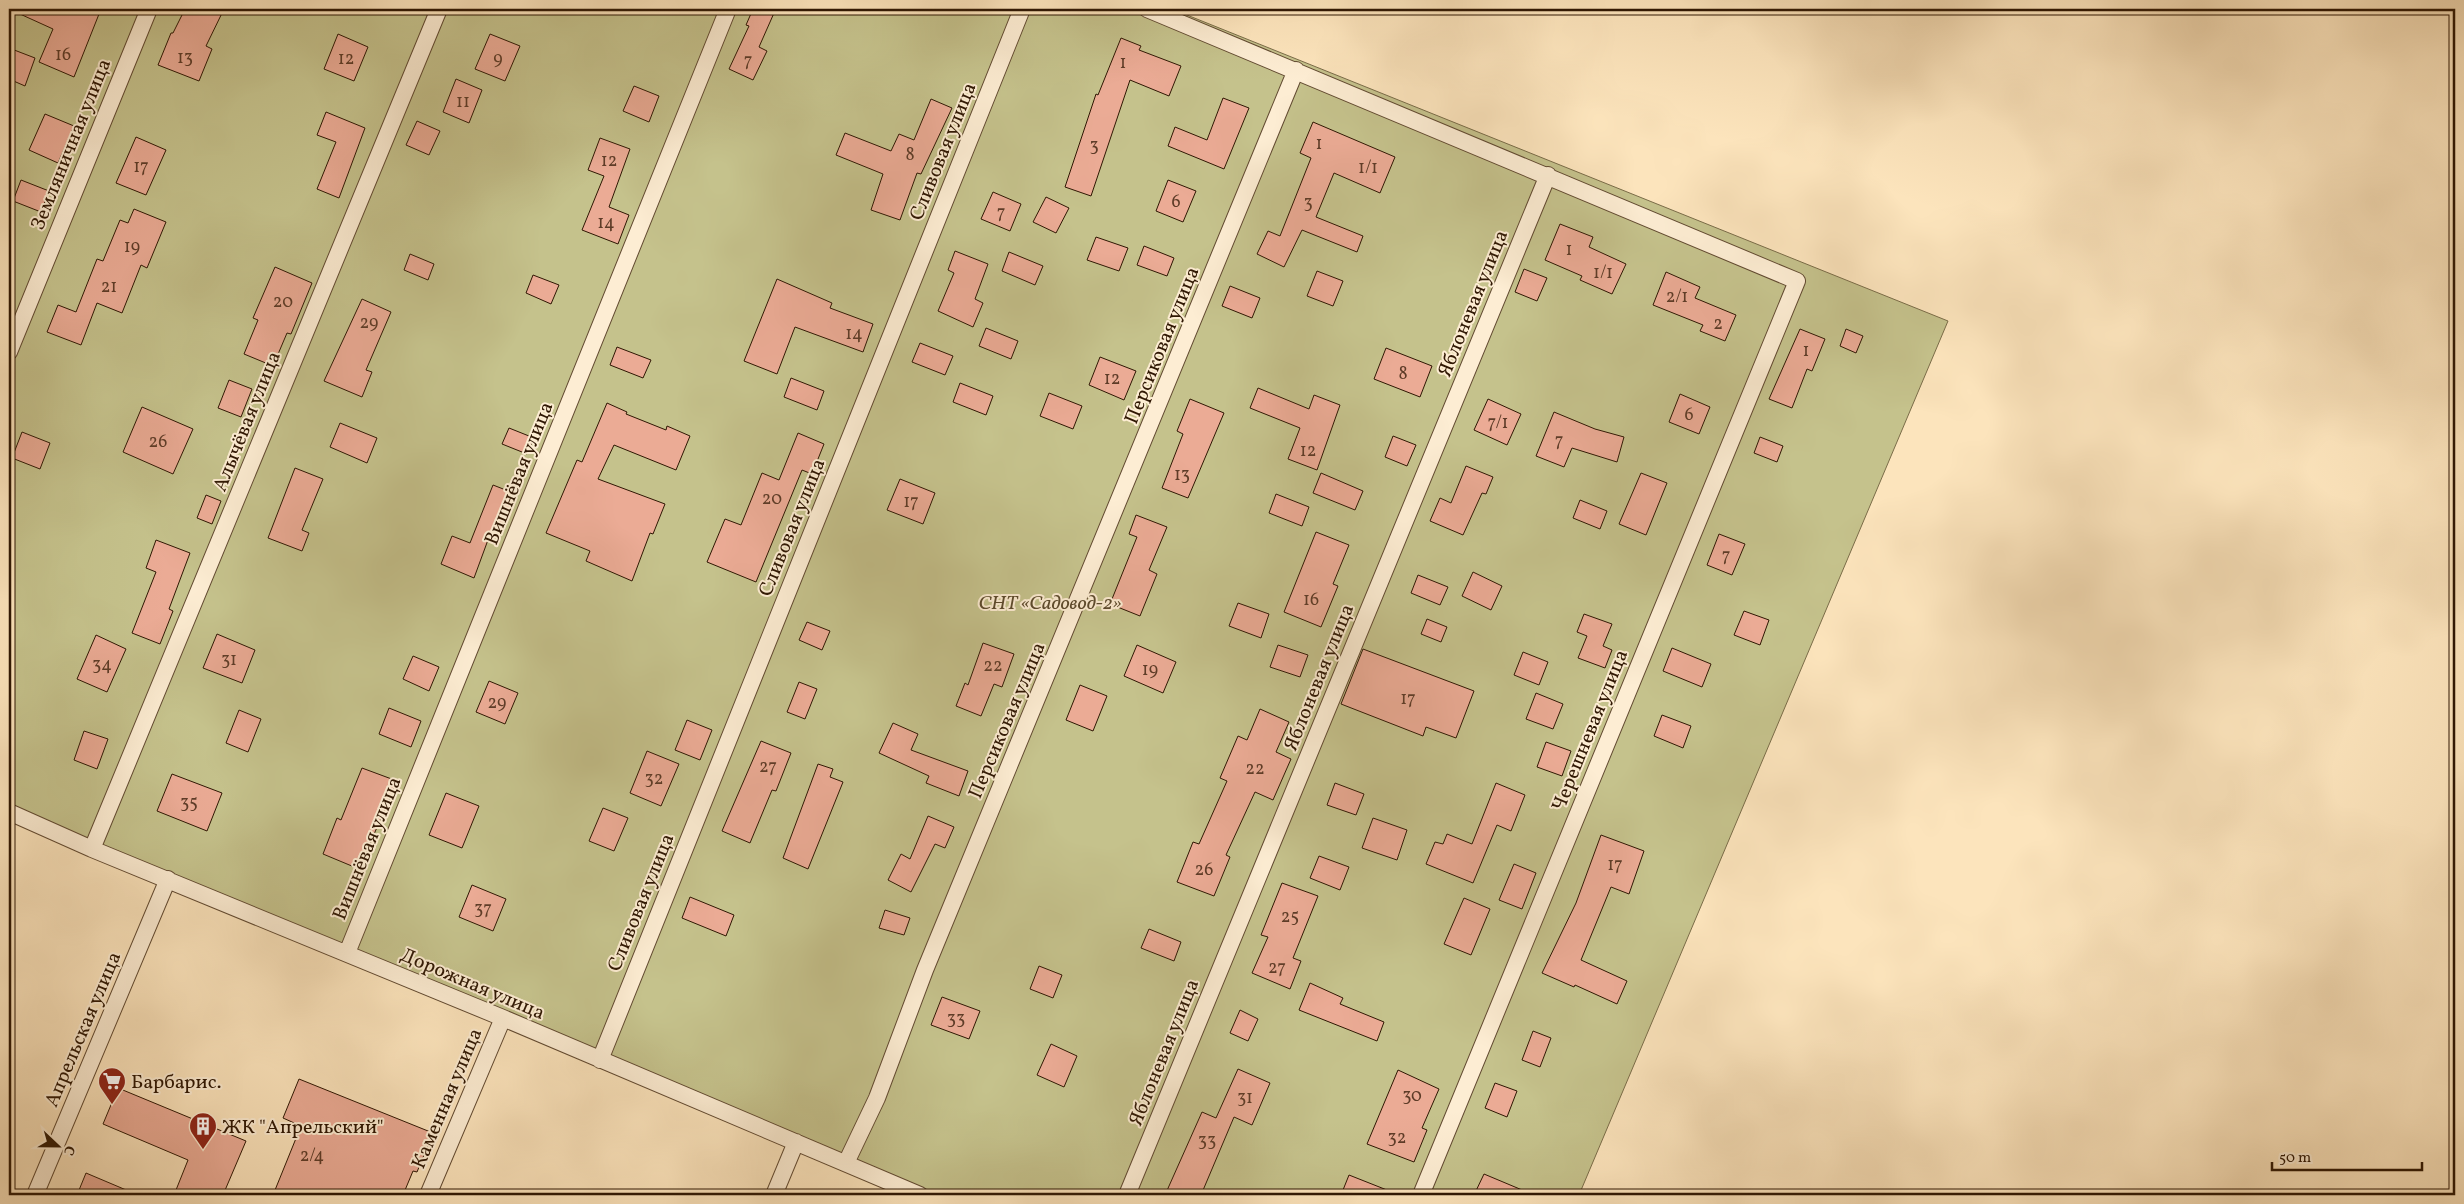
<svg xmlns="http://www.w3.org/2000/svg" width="2464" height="1204" viewBox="0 0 2464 1204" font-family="Vollkorn,serif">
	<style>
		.green { fill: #c5c28c; stroke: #7a6c48 }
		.building { fill: #ebab95; stroke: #2f1703 }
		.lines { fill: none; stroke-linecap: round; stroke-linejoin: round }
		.minor-casing { stroke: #624a31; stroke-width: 18 }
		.minor { stroke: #fdedd3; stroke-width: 16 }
		.labels { text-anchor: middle; stroke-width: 4; stroke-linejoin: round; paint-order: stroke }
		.number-label { font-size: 18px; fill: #5e3c28 }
		.street-label { font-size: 20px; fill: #2f1703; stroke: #fdedd3 }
		.park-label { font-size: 20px; font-style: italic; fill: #5c4a2c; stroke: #fdedd3 }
		.poi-label { font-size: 20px; fill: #2f1703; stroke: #fdedd3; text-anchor: start }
	</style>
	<rect width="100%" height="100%" fill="#fce4bc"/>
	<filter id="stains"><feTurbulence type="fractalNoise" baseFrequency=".004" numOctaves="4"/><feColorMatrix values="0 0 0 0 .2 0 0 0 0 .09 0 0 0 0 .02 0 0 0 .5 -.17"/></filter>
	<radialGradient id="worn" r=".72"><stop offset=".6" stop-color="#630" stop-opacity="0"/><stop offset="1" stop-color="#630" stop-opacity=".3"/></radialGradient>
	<path class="green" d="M9 9H1172L1948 321 1579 1195H920L9 812Z"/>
	<path class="building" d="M9 9H101L74 77 39 62 53 29Z
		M185 9H224L206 46 212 49 199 81 158 65 171 33H173Z
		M753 9H765L774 13 759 47 767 51 753 80 729 69 749 26 746 25Z
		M338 34 368 47 354 81 324 69Z
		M490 34 520 46 505 81 475 69Z
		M1121 38 1141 46 1139 50 1181 66 1169 96 1130 80 1091 196 1065 187 1096 94 1098 95Z
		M9 48 35 58 25 86 9 79Z
		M456 79 482 90 469 123 443 112Z
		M634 86 659 96 649 122 623 111Z
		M1223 98 1249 108 1224 169 1168 146 1175 127 1207 140Z
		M931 99 952 108 921 174 917 173 900 220 871 210 883 174 836 155 845 133 891 151 899 134 914 140Z
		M326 112 365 128 339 198 317 189 336 142 317 135Z
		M45 114 74 126 58 163 29 150Z
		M417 121 440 131 429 155 406 145Z
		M1313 122 1395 157 1380 193 1334 173 1316 217 1363 236 1357 252 1302 230 1284 267 1257 254 1268 231 1280 236 1311 158 1300 153Z
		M136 137 166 150 146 195 116 183Z
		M600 138 630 149 609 207 629 215 618 244 582 230 604 176 588 170Z
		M21 180 49 191 41 212 13 201Z
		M1168 180 1196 191 1183 222 1156 211Z
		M993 192 1021 204 1010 231 981 219Z
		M1046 197 1069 208 1056 233 1033 222Z
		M134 209 166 222 147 268 141 265 122 313 97 303 81 345 47 332 58 305 76 312 97 259 103 261 120 220 128 223Z
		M1560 224 1593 237 1589 247 1626 264 1612 294 1580 280 1582 276 1545 260Z
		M1096 237 1128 248 1119 271 1087 260Z
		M1144 246 1174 258 1167 276 1137 265Z
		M955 251 988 264 975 299 983 303 973 327 938 311 954 273 948 270Z
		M1009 252 1043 266 1035 285 1002 271Z
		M410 254 434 264 428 280 404 270Z
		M275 267 312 283 291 334 287 333 273 366 244 354 258 320 253 318Z
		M1524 269 1547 278 1537 301 1515 292Z
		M1317 271 1343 281 1333 306 1307 296Z
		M1666 272 1700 287 1695 298 1736 315 1725 341 1700 331 1703 325 1653 305Z
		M533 275 559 285 551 304 526 293Z
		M777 279 832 303 830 308 873 324 863 352 795 327 777 374 744 361Z
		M1230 286 1260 298 1252 318 1222 306Z
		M362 299 391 312 366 370 372 372 362 397 324 381Z
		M986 328 1018 341 1011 359 979 346Z
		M1800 329 1825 339 1812 371 1807 369 1792 408 1769 399Z
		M1846 329 1863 336 1856 353 1840 346Z
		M920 343 953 356 945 375 912 362Z
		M617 347 651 360 643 378 610 365Z
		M1386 348 1432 366 1420 397 1374 379Z
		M1100 357 1136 371 1124 400 1089 385Z
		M791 378 824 391 817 410 784 397Z
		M229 380 252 389 241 417 218 408Z
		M960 383 993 396 986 415 953 402Z
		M1258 388 1309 409 1314 395 1340 405 1317 470 1288 459 1300 428 1250 408Z
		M1049 393 1082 406 1073 429 1040 416Z
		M1680 394 1710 407 1699 434 1669 422Z
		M1190 399 1224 413 1188 498 1162 488 1183 434 1177 431Z
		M1488 399 1521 414 1507 445 1474 430Z
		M607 403 627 412 626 414 666 430 667 426 690 436 676 470 614 445 598 479 665 504 653 534 650 533 632 581 586 561 590 551 546 533 577 460 582 462Z
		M142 407 193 429 173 474 123 452Z
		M1554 412 1595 429 1624 437 1617 462 1572 448 1564 467 1536 456Z
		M340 423 377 438 367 463 330 447Z
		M509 428 534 438 527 454 502 444Z
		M22 432 50 443 40 469 12 458Z
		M798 433 824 444 812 474 802 470 756 582 707 562 725 519 741 525 762 473 779 480Z
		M1393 436 1416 445 1407 466 1385 457Z
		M1760 437 1783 446 1777 462 1754 453Z
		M1466 466 1493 477 1486 494 1482 493 1463 535 1430 521 1440 498 1451 503Z
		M295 468 323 479 302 530 309 533 302 551 268 538Z
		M1321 473 1363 491 1355 510 1313 493Z
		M1641 473 1667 483 1646 535 1619 524Z
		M900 479 935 493 923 524 887 510Z
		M493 485 516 494 500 532 492 529 474 578 441 564 452 536 470 543Z
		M1276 494 1309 507 1302 526 1269 513Z
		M206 495 221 501 212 524 197 518Z
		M1580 500 1607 511 1600 529 1573 518Z
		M1136 515 1167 527 1149 570 1157 574 1140 616 1110 604 1137 537 1129 534Z
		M1316 532 1349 545 1333 584 1338 586 1321 627 1284 612Z
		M1719 534 1745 544 1732 575 1707 565Z
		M156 540 190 553 169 609 173 611 160 644 132 633 156 572 146 568Z
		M1473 572 1502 586 1491 610 1462 596Z
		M1418 575 1448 587 1440 605 1411 593Z
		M1238 603 1269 614 1261 638 1229 626Z
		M1744 611 1769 620 1760 645 1734 635Z
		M1584 614 1612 624 1603 646 1612 650 1605 668 1578 658 1587 636 1577 632Z
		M1427 619 1447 627 1441 642 1421 634Z
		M807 622 830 631 822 650 799 640Z
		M217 634 255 650 242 683 203 668Z
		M96 635 126 649 107 692 77 679Z
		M983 643 1014 654 1002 687 994 684 981 716 956 706 965 683 968 685Z
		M1137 645 1176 662 1163 693 1124 676Z
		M1278 645 1308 655 1300 677 1270 667Z
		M1672 648 1711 664 1702 687 1663 671Z
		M1363 649 1474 691 1456 738 1426 727 1423 736 1341 704Z
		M1523 652 1548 662 1539 685 1514 675Z
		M413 656 439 667 429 691 403 679Z
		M489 681 518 693 505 724 476 712Z
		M799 682 817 689 805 719 787 712Z
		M1080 685 1107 696 1093 731 1066 720Z
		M1536 693 1563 704 1553 729 1526 719Z
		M389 708 421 721 411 747 379 734Z
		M1260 709 1289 722 1276 752 1291 759 1273 800 1255 792 1226 855 1230 857 1214 896 1177 882 1193 842 1199 844 1227 781 1220 778 1238 736 1247 740Z
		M239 710 261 719 248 752 226 743Z
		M1662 715 1691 726 1683 748 1654 736Z
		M687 720 712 730 700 760 675 750Z
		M893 723 918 734 911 750 968 771 959 796 926 783 929 776 879 753Z
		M84 731 108 739 97 769 74 760Z
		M761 741 791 753 776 791 772 790 750 843 722 831Z
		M1546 742 1571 751 1562 776 1537 767Z
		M647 751 679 764 661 806 630 793Z
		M818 764 833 769 830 777 843 782 808 869 783 858Z
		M362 768 397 781 359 869 323 854 337 818 341 820Z
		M172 774 222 793 207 831 157 811Z
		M1335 783 1364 794 1356 815 1327 805Z
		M1496 783 1525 795 1511 831 1497 825 1473 883 1426 864 1435 842 1443 844 1447 834 1472 844Z
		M446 793 479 806 462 848 429 835Z
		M603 808 628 818 614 851 589 841Z
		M928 816 954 827 945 848 935 844 911 892 888 880 901 854 910 859Z
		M1373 818 1407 830 1397 860 1362 848Z
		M1601 835 1644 851 1629 894 1611 887 1581 960 1627 981 1617 1004 1575 985 1574 987 1542 973 1576 903Z
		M1319 856 1349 867 1340 890 1310 878Z
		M1514 864 1536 873 1522 909 1499 900Z
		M1282 883 1318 896 1293 958 1301 961 1290 989 1252 973 1268 937 1261 935Z
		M472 885 506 899 493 931 459 917Z
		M690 897 734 915 726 936 682 918Z
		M1464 898 1490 909 1471 955 1444 944Z
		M885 910 910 918 904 935 879 928Z
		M1149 929 1181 942 1174 961 1141 948Z
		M1039 966 1062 975 1053 998 1030 989Z
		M1310 983 1343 998 1340 1004 1384 1022 1377 1041 1299 1010Z
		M942 997 980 1011 969 1039 931 1025Z
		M1240 1010 1258 1019 1248 1041 1230 1033Z
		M1533 1031 1551 1038 1540 1067 1522 1060Z
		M1051 1044 1077 1056 1064 1087 1037 1075Z
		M1238 1069 1270 1083 1252 1125 1234 1117 1201 1195H1165L1202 1112 1216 1118Z
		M1398 1070 1439 1089 1422 1128 1427 1130 1414 1162 1367 1144Z
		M299 1079 433 1133 417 1172 413 1171 403 1195H273L301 1126 283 1118Z
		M1495 1083 1517 1091 1507 1117 1485 1108Z
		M118 1088 246 1141 223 1195H174L188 1160 103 1124Z
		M86 1173 138 1195H77Z
		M1484 1174 1534 1195H1474Z
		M1349 1175 1397 1194V1195H1341Z"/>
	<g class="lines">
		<g class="minor-casing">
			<path id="minor" d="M1147 9 1797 281 1421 1195
				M9 352 149 9
				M9 812 92 849 503 1018 920 1195
				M92 849 439 9
				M347 953 728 9
				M600 1060 1022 9
				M846 1163 877 1098 925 970 1296 70
				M35 1195 168 879
				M428 1195 503 1018
				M774 1195 796 1142
				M1127 1195 1548 175"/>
		</g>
		<use href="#minor" class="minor"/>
	</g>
	<defs>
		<g id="supermarket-pin" transform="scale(1.4375)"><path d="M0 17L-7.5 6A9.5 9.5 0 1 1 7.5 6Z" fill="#8f2418" stroke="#fdedd3"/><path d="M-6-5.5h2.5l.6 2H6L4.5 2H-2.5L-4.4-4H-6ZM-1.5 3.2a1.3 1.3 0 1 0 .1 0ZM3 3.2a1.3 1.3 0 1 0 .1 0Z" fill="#fff"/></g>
		<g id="building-pin" transform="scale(1.4375)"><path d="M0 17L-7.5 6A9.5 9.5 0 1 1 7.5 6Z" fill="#8f2418" stroke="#fdedd3"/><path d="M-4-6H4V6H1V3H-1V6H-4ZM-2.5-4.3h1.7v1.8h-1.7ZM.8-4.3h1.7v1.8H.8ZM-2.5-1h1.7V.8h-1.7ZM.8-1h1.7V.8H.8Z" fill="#fff"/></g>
	</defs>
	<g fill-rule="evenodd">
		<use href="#supermarket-pin" x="112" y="1081"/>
		<use href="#building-pin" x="203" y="1126"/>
	</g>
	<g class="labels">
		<g class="number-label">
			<text x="63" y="60">16</text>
			<text x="185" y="63">13</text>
			<text x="346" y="64">12</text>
			<text x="498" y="64">9</text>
			<text x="748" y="66">7</text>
			<text x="1123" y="68">1</text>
			<text x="463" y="107">11</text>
			<text x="1319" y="149">1</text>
			<text x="1094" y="151">3</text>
			<text x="910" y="160">8</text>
			<text x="609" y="166">12</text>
			<text x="141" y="172">17</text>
			<text x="1368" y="173">1/1</text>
			<text x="1176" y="207">6</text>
			<text x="1308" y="208">3</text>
			<text x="1001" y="218">7</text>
			<text x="606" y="228">14</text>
			<text x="132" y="252">19</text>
			<text x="1569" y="255">1</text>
			<text x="1603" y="278">1/1</text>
			<text x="109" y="292">21</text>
			<text x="1677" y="302">2/1</text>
			<text x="283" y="307">20</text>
			<text x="369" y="328">29</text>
			<text x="1718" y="329">2</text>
			<text x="854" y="339">14</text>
			<text x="1806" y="356">1</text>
			<text x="1403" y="379">8</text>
			<text x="1112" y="384">12</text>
			<text x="1689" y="420">6</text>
			<text x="1498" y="428">7/1</text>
			<text x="1559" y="446">7</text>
			<text x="158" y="447">26</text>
			<text x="1308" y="456">12</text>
			<text x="1182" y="480">13</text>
			<text x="772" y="504">20</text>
			<text x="911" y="507">17</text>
			<text x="1726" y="561">7</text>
			<text x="1311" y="605">16</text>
			<text x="229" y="665">31</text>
			<text x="102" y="670">34</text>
			<text x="993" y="671">22</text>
			<text x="1150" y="675">19</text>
			<text x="1408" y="704">17</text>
			<text x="497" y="708">29</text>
			<text x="768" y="772">27</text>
			<text x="1255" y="774">22</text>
			<text x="654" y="784">32</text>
			<text x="189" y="808">35</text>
			<text x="1615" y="870">17</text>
			<text x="1204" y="875">26</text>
			<text x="483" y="914">37</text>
			<text x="1290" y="922">25</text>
			<text x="1277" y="973">27</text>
			<text x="956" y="1024">33</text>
			<text x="1412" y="1101">30</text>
			<text x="1245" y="1103">31</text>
			<text x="1397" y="1143">32</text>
			<text x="1207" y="1146">33</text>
			<text x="312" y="1161">2/4</text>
		</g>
		<g class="street-label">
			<text transform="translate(70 144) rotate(-68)" y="7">Земляничная улица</text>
			<text transform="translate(942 151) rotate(-68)" y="7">Сливовая улица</text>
			<text transform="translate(1472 303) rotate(-68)" y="7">Яблоневая улица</text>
			<text transform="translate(1161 345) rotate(-68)" y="7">Персиковая улица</text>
			<text transform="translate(246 421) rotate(-68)" y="7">Алычёвая улица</text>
			<text transform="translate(518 473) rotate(-68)" y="7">Вишнёвая улица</text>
			<text transform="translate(791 527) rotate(-68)" y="7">Сливовая улица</text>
			<text transform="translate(1318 677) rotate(-68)" y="7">Яблоневая улица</text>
			<text transform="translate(1006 720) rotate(-67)" y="7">Персиковая улица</text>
			<text transform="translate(1589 730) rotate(-68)" y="7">Черешневая улица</text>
			<text transform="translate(366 848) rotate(-68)" y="7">Вишнёвая улица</text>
			<text transform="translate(640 902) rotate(-68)" y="7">Сливовая улица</text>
			<text transform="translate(473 983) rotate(23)" y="7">Дорожная улица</text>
			<text transform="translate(82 1029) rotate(-67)" y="7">Апрельская улица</text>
			<text transform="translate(1163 1052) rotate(-68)" y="7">Яблоневая улица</text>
			<text transform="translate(446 1098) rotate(-67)" y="7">Каменная улица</text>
		</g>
		<g class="park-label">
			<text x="1050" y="609">СНТ «Садовод-2»</text>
		</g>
		<g class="poi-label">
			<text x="131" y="1088">Барбарис.</text>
			<text x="222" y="1133">ЖК "Апрельский"</text>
		</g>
	</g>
	<rect width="2464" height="1204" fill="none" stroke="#fce4bc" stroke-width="30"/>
	<rect x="10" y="10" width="2444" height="1184" fill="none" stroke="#2f1703" stroke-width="2.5"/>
	<rect x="15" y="15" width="2434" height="1174" fill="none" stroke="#2f1703"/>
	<g transform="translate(58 1146) rotate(112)" stroke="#fdedd3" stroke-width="4" paint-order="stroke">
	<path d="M0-4L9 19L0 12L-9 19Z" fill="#2f1703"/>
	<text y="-8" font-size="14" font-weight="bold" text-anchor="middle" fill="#2f1703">С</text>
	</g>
	<path d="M2272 1162v8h150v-8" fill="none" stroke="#2f1703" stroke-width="2.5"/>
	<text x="2279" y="1162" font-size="15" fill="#2f1703" stroke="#fdedd3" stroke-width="4" paint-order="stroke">50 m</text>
	<rect width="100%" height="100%" filter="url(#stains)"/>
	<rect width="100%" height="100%" fill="url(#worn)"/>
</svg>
